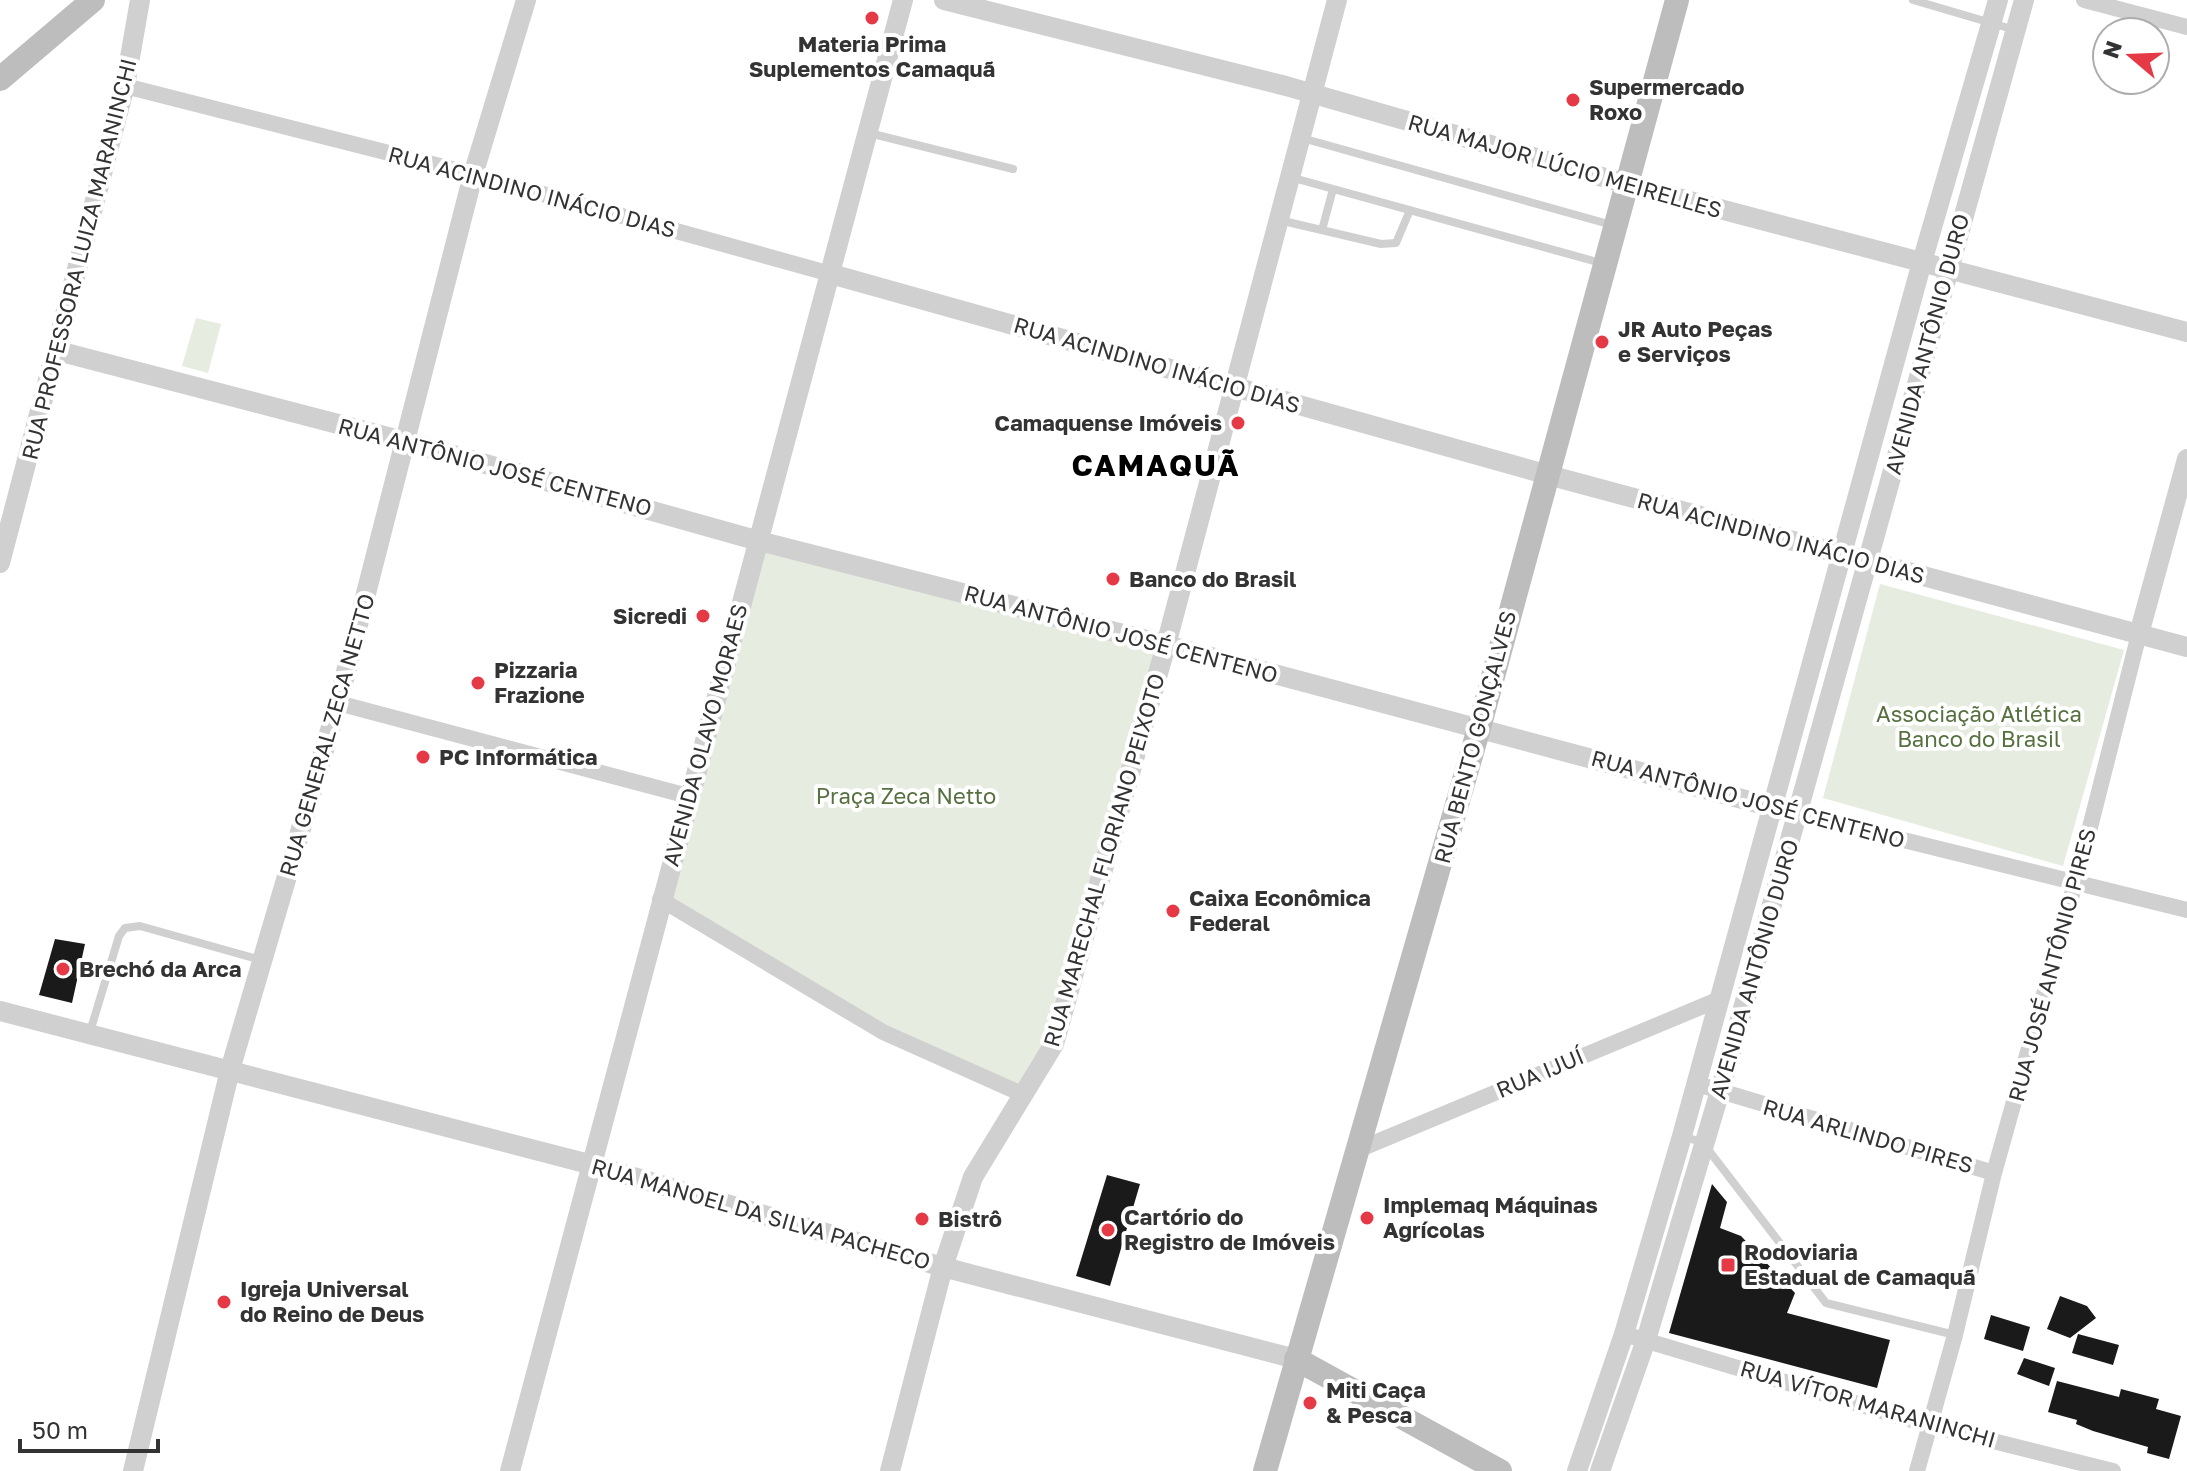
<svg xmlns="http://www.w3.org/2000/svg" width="2187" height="1471" viewBox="0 0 2187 1471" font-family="'Golos Text',sans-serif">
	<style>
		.green { fill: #e6ecdf }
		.building { fill: #1a1a1a }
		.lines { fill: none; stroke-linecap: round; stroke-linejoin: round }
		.service { stroke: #d0d0d0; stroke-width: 8 }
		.minor { stroke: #d0d0d0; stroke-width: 16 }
		.tertiary { stroke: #d0d0d0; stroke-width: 20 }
		.secondary { stroke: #bdbdbd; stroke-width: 24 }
		.poi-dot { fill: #e63946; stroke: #fff; stroke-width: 3 }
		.labels { text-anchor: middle; stroke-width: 8; stroke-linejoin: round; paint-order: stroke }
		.poi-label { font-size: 22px; font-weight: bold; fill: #333; stroke: #fff; text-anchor: start }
		.street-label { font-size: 22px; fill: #333; stroke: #fff }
		.park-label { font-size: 22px; fill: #56703f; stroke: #fff }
		.district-label { font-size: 30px; font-weight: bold; letter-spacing: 2px; fill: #000; stroke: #fff }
	</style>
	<rect width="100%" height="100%" fill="#fff"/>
	<path class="green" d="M196 318 221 324 208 373 182 366Z
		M761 546 1157 649 1047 1044 1021 1085 884 1024 671 905Z
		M1880 584 2124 650 2063 866 1823 798Z"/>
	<path class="building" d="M55 939 85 944 72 1003 39 995Z
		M1107 1175 1140 1184 1110 1286 1076 1276Z
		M1712 1184 1727 1202 1720 1228 1741 1236 1795 1293 1787 1313 1890 1340 1877 1388 1669 1333Z
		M2060 1296 2087 1306 2096 1318 2070 1338 2047 1329Z
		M1991 1315 2030 1327 2023 1351 1984 1339Z
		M2078 1334 2119 1345 2113 1365 2072 1353Z
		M2024 1358 2055 1368 2049 1386 2017 1374Z
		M2057 1381 2119 1397 2121 1389 2159 1399 2156 1409 2181 1416 2169 1459 2147 1453 2148 1447 2093 1431 2076 1424 2077 1420 2048 1412Z"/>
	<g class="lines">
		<path class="service" d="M1913 0 2015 30
			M869 133 1013 169
			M1302 138 1612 225
			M1290 177 1601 263
			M1279 220 1381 244 1396 243 1410 210
			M1322 230 1333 189
			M89 1035 119 936 125 928 140 926 261 960
			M1683 1136 1703 1143 1826 1303 1955 1335"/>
		<path class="minor" d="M2084 0 2187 27
			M125 86 456 170 831 274
			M338 703 688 796
			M1798 814 2187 910
			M660 899 883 1032 1022 1094
			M1697 1084 1994 1173
			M1360 1149 1720 999
			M1624 1334 1929 1425 2113 1471
			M1917 1471 1955 1335 1994 1173 2083 855 2139 634"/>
		<path class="tertiary" d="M944 0 1286 86 1644 189 2187 332
			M831 274 1563 479 2187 647
			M58 351 407 442 759 541 1166 645 1798 814
			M0 563 125 86 140 0
			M2139 634 2187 459
			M0 1011 589 1164 943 1267 1296 1359
			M133 1471 230 1070 338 703 473 175 526 0
			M510 1471 903 0
			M890 1471 943 1267 973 1177 1054 1044 1166 645 1337 0
			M1577 1471 1624 1334 1682 1136 1922 262 1998 0
			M1600 1471 1646 1340 1720 1091 2024 0"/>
		<path class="secondary" d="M0 79 93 0
			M1296 1359 1500 1471
			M1265 1471 1479 728 1677 0"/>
	</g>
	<g class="poi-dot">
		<circle cx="872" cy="18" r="8"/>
		<circle cx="1573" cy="100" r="8"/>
		<circle cx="1602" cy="342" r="8"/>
		<circle cx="1238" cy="423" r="8"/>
		<circle cx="1113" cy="579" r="8"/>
		<circle cx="703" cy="616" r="8"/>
		<circle cx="478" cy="683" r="8"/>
		<circle cx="423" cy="757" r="8"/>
		<circle cx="1173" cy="911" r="8"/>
		<circle cx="63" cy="969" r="8"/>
		<circle cx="1367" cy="1218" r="8"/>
		<circle cx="922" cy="1219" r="8"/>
		<circle cx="1108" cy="1230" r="8"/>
		<rect x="1720" y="1257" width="16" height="16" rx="4"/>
		<circle cx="224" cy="1302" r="8"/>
		<circle cx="1310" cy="1403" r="8"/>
	</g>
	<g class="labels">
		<g class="poi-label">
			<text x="872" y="52" text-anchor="middle">Materia Prima<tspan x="872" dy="25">Suplementos Camaquã</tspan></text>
			<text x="1589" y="95">Supermercado<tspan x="1589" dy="25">Roxo</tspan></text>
			<text x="1618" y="337">JR Auto Peças<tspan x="1618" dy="25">e Serviços</tspan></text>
			<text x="1222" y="431" text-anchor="end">Camaquense Imóveis</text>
			<text x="1129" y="587">Banco do Brasil</text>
			<text x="687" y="624" text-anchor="end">Sicredi</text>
			<text x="494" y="678">Pizzaria<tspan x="494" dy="25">Frazione</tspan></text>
			<text x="439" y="765">PC Informática</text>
			<text x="1189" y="906">Caixa Econômica<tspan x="1189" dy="25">Federal</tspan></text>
			<text x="79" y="977">Brechó da Arca</text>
			<text x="1383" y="1213">Implemaq Máquinas<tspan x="1383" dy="25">Agrícolas</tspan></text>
			<text x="1124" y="1225">Cartório do<tspan x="1124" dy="25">Registro de Imóveis</tspan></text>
			<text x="938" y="1227">Bistrô</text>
			<text x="1744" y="1260">Rodoviaria<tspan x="1744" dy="25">Estadual de Camaquã</tspan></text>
			<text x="240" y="1297">Igreja Universal<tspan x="240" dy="25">do Reino de Deus</tspan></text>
			<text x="1326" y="1398">Miti Caça<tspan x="1326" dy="25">&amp; Pesca</tspan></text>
		</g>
		<g class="street-label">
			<text transform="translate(1565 166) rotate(16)" y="8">RUA MAJOR LÚCIO MEIRELLES</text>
			<text transform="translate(532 192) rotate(15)" y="8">RUA ACINDINO INÁCIO DIAS</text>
			<text transform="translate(79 259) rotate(-76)" y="8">RUA PROFESSORA LUIZA MARANINCHI</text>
			<text transform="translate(1927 344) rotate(-75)" y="8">AVENIDA ANTÔNIO DURO</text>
			<text transform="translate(1157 365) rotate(16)" y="8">RUA ACINDINO INÁCIO DIAS</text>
			<text transform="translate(495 467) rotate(15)" y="8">RUA ANTÔNIO JOSÉ CENTENO</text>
			<text transform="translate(1781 538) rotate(15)" y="8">RUA ACINDINO INÁCIO DIAS</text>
			<text transform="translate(1121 634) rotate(15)" y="8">RUA ANTÔNIO JOSÉ CENTENO</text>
			<text transform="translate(327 735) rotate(-74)" y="8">RUA GENERAL ZECA NETTO</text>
			<text transform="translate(705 735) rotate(-75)" y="8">AVENIDA OLAVO MORAES</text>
			<text transform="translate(1475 737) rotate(-75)" y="8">RUA BENTO GONÇALVES</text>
			<text transform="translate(1748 799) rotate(15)" y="8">RUA ANTÔNIO JOSÉ CENTENO</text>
			<text transform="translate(1104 860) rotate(-74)" y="8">RUA MARECHAL FLORIANO PEIXOTO</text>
			<text transform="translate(2052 965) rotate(-75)" y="8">RUA JOSÉ ANTÔNIO PIRES</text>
			<text transform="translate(1754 969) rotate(-74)" y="8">AVENIDA ANTÔNIO DURO</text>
			<text transform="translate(1540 1073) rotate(-23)" y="8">RUA IJUÍ</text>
			<text transform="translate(1868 1136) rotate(16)" y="8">RUA ARLINDO PIRES</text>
			<text transform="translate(761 1214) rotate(16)" y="8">RUA MANOEL DA SILVA PACHECO</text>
			<text transform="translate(1868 1404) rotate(16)" y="8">RUA VÍTOR MARANINCHI</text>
		</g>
		<g class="park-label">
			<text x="1979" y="722">Associação Atlética<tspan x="1979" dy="25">Banco do Brasil</tspan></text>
			<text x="906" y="804">Praça Zeca Netto</text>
		</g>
		<g class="district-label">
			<text x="1156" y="476">CAMAQUÃ</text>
		</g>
	</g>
	<g transform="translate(2131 56) rotate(289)"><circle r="38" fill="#ffffff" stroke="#adadad" stroke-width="2"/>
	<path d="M0-6L14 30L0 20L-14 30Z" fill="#e63946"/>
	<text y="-12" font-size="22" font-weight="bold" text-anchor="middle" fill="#333333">N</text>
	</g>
	<path d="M20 1439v12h138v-12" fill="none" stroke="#333333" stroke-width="4"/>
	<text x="32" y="1439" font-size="24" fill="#333333" stroke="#ffffff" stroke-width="6" paint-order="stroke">50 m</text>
</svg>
